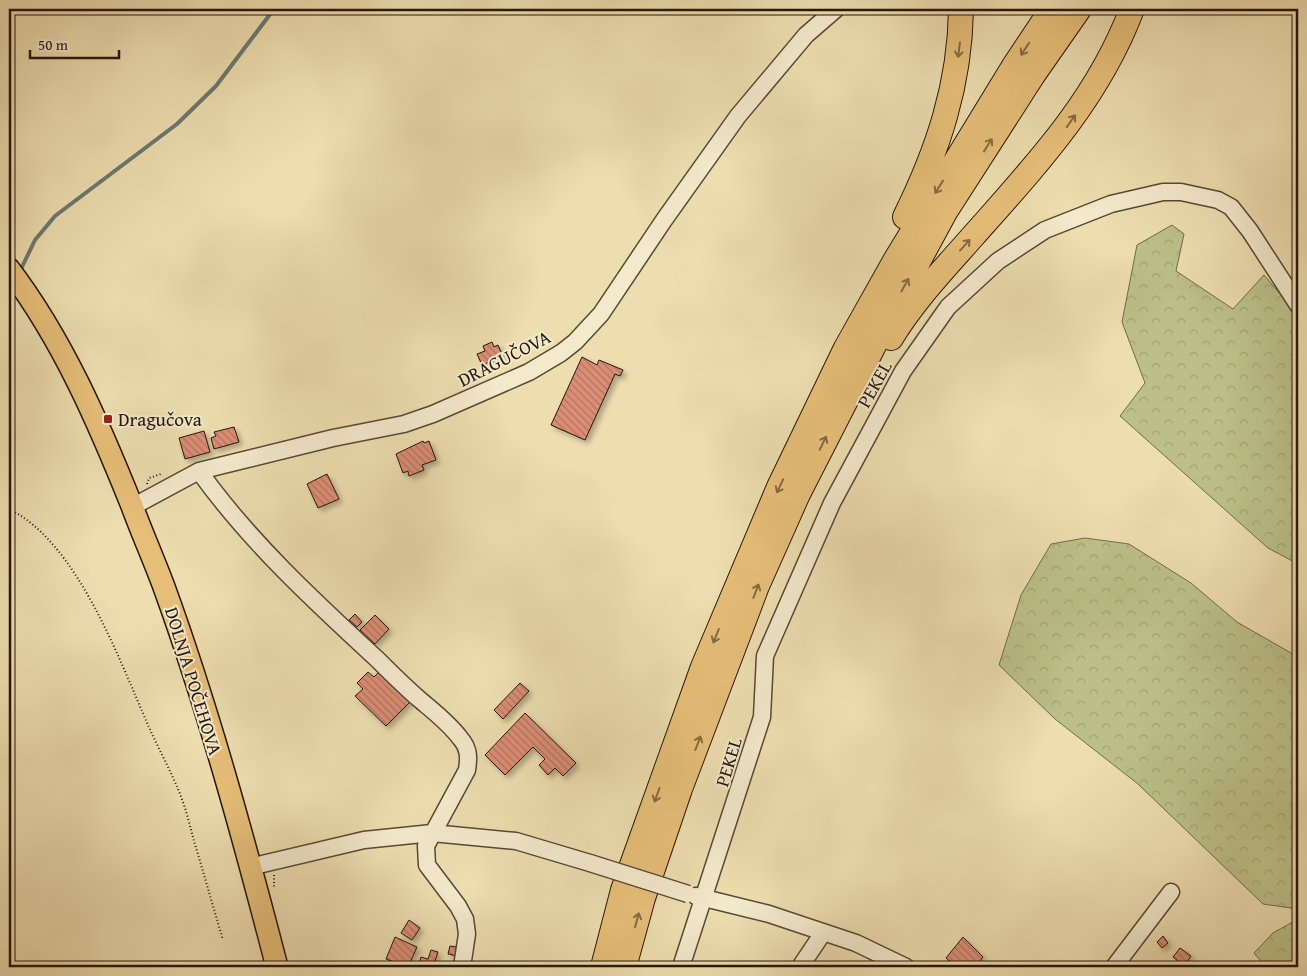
<svg xmlns="http://www.w3.org/2000/svg" width="1307" height="976" viewBox="0 0 1307 976" font-family="'Gentium Book Plus',serif">
	<style>
		.forest { fill: url(#forest-crowns); stroke: #706b4b }
		.lines { fill: none; stroke-linecap: round; stroke-linejoin: round }
		.stream { stroke: #6c7872; stroke-width: 4 }
		.building { fill: url(#building-back-hatch); stroke: #25160e; filter: url(#shadow) }
		.minor-casing { stroke: #574836; stroke-width: 19 }
		.major-casing { stroke: #25160e; stroke-width: 24 }
		.highway-casing { stroke: #25160e; stroke-width: 26 }
		.path { stroke: #25160e; stroke-width: 2; stroke-dasharray: 1 2.5; stroke-linecap: butt }
		.minor { stroke: #f3e9cb; stroke-width: 16 }
		.major { stroke: #e6be78; stroke-width: 21 }
		.highway { stroke: #e6be78; stroke-width: 24 }
		.minor-bridge-casing { stroke: #574836; stroke-width: 19; stroke-linecap: butt }
		.minor-bridge { stroke: #f3e9cb; stroke-width: 16 }
		.oneway { stroke: #866a43 }
		.poi-dot { fill: #8f2418; stroke: #f3e9cb; stroke-width: 2 }
		.labels { text-anchor: middle; stroke-width: 4; stroke-linejoin: round; paint-order: stroke }
		.street-label { font-size: 19px; fill: #25160e; stroke: #f3e9cb }
		.poi-label { font-size: 19px; fill: #25160e; stroke: #f3e9cb; text-anchor: start }
	</style>
	<defs>
		<pattern id="forest-crowns" width="20" height="18" patternUnits="userSpaceOnUse" patternTransform="scale(1.25)"><rect width="20" height="18" fill="#bcc088"/><path d="M2 6a3 3 0 1 1 6 0M12 15a3 3 0 1 1 6 0" fill="none" stroke="#a1a474"/></pattern>
		<pattern id="building-back-hatch" width="6" height="6" patternUnits="userSpaceOnUse" patternTransform="scale(1.25)"><rect width="6" height="6" fill="#db8e75"/><path d="M-1 5l2 2M0 0l6 6M5-1l2 2" fill="none" stroke="#b1735e"/></pattern>
		<filter id="shadow"><feDropShadow dx="3.5" dy="3.5" stdDeviation="2.5" flood-color="#0004"/></filter>
	</defs>
	<rect width="100%" height="100%" fill="#edddaf"/>
	<filter id="stains"><feTurbulence type="fractalNoise" baseFrequency=".004" numOctaves="4"/><feColorMatrix values="0 0 0 0 .2 0 0 0 0 .09 0 0 0 0 .02 0 0 0 .5 -.17"/></filter>
	<radialGradient id="worn" r=".72"><stop offset=".6" stop-color="#630" stop-opacity="0"/><stop offset="1" stop-color="#630" stop-opacity=".3"/></radialGradient>
	<path class="forest" d="M1172 225 1184 234 1176 271 1233 309 1264 275 1298 315V564L1268 548 1120 416 1145 383 1122 322 1137 245Z
		M1085 538 1129 544 1191 583 1237 622 1298 657V909L1263 904 1138 784 1055 719 999 665 1021 595 1051 544Z
		M1298 919V967H1266L1254 953 1273 933Z"/>
	<g class="lines">
		<path class="stream" d="M21 269 35 240 55 216 177 124 216 86 274 9"/>
	</g>
	<path class="building" d="M492 342 494 347 498 345 503 356 482 365 477 354 485 351 483 346Z
		M582 357 597 365 599 360 623 370 620 376 615 374 585 440 551 425Z
		M234 427 239 442 214 449 211 438 216 436 214 432Z
		M204 431 210 452 185 459 179 438Z
		M423 441 424 443 429 441 436 460 422 465 424 470 409 476 408 471 403 473 396 454Z
		M327 474 339 499 318 508 307 484Z
		M355 614 362 622 357 627 349 620Z
		M375 615 389 629 375 644 360 630Z
		M380 671 411 701 386 726 355 696 363 689 357 683 368 672 374 677Z
		M520 683 529 691 503 719 494 710Z
		M525 713 576 763 563 776 555 768 548 775 539 765 545 759 533 747 505 775 485 755Z
		M409 920 420 928 412 940 401 933Z
		M1163 936 1168 943 1162 948 1157 942Z
		M395 937 417 947 408 967 386 959Z
		M963 937 983 957 975 967H957L946 958Z
		M450 946 464 948 462 957 448 954Z
		M1180 948 1191 956 1184 966 1173 957Z
		M431 950 438 952 433 967H418L421 957 428 959Z"/>
	<g class="lines">
		<g class="minor-casing">
			<path id="minor" d="M199 471C249 541 314 601 378 660 391 673 405 687 419 699 433 711 449 723 460 738 469 748 469 757 467 770L426 846 427 865 458 906 465 919 467 934 462 967
				M132 507 199 471 333 438 404 424 433 414 529 372 561 353 575 342 601 314 664 220 738 116 806 35 836 9
				M250 867 364 840 432 833 516 841 590 863
				M696 896 769 914 856 943 906 967
				M681 967 762 717 765 656 832 503 903 371 948 307 998 261 1045 230 1111 204 1163 192H1181L1218 200 1231 207 1250 231 1298 305
				M800 967 823 933
				M1114 967 1171 892"/>
		</g>
		<g class="major-casing">
			<path id="major" d="M9 269C63 340 99 424 132 506 142 533 154 560 164 587 209 711 244 840 277 967"/>
		</g>
		<g class="highway-casing">
			<path id="highway" d="M905 217C938 150 960 85 961 9
				M891 338C914 300 945 268 974 235 1037 164 1098 99 1132 9
				M603 967 623 890 703 667 779 487 846 348 896 259 1014 66 1052 9
				M624 967 643 898 680 789 757 586 798 494 890 314 945 212 1033 75 1079 9"/>
		</g>
		<path class="path" d="M147 484 149 478 161 474
			M9 509C77 542 119 659 148 725 158 748 171 771 180 794 186 809 190 826 194 841 204 874 213 907 223 940
			M274 875V887"/>
		<use href="#minor" class="minor"/>
		<use href="#major" class="major"/>
		<use href="#highway" class="highway"/>
		<g class="minor-bridge-casing">
			<path id="minor-bridge" d="M590 863 688 894"/>
		</g>
		<use href="#minor-bridge" class="minor-bridge"/>
	</g>
	<defs><path id="oneway-shaft" d="M-6 0H5M1.5-3L5.5 0L1.5 3" fill="none" stroke-width="1.6" stroke-linecap="round" stroke-linejoin="round" transform="scale(1.25)"/></defs>
	<g class="oneway">
		<use href="#oneway-shaft" transform="translate(1025 49) rotate(124)"/>
		<use href="#oneway-shaft" transform="translate(959 50) rotate(97)"/>
		<use href="#oneway-shaft" transform="translate(1071 121) rotate(-55)"/>
		<use href="#oneway-shaft" transform="translate(988 145) rotate(-58)"/>
		<use href="#oneway-shaft" transform="translate(939 187) rotate(122)"/>
		<use href="#oneway-shaft" transform="translate(965 245) rotate(-48)"/>
		<use href="#oneway-shaft" transform="translate(905 285) rotate(-61)"/>
		<use href="#oneway-shaft" transform="translate(823 443) rotate(-64)"/>
		<use href="#oneway-shaft" transform="translate(780 486) rotate(115)"/>
		<use href="#oneway-shaft" transform="translate(756 591) rotate(-69)"/>
		<use href="#oneway-shaft" transform="translate(716 636) rotate(112)"/>
		<use href="#oneway-shaft" transform="translate(698 743) rotate(-69)"/>
		<use href="#oneway-shaft" transform="translate(657 795) rotate(110)"/>
		<use href="#oneway-shaft" transform="translate(637 920) rotate(-75)"/>
	</g>
	<rect class="poi-dot" x="103" y="414" width="10" height="10" rx="2.5"/>
	<g class="labels">
		<g class="street-label">
			<text transform="translate(504 358) rotate(-27)" y="7">DRAGUČOVA</text>
			<text transform="translate(874 384) rotate(-61)" y="7">PEKEL</text>
			<text transform="translate(194 681) rotate(73)" y="7">DOLNJA POČEHOVA</text>
			<text transform="translate(728 762) rotate(-73)" y="7">PEKEL</text>
		</g>
		<g class="poi-label">
			<text x="118" y="426">Dragučova</text>
		</g>
	</g>
	<rect width="1307" height="976" fill="none" stroke="#edddaf" stroke-width="30"/>
	<rect x="10" y="10" width="1287" height="956" fill="none" stroke="#25160e" stroke-width="2.5"/>
	<rect x="15" y="15" width="1277" height="946" fill="none" stroke="#25160e"/>
	<path d="M30 50v8h89v-8" fill="none" stroke="#25160e" stroke-width="2.5"/>
	<text x="38" y="50" font-size="15" fill="#25160e" stroke="#f3e9cb" stroke-width="4" paint-order="stroke">50 m</text>
	<rect width="100%" height="100%" filter="url(#stains)"/>
	<rect width="100%" height="100%" fill="url(#worn)"/>
</svg>
